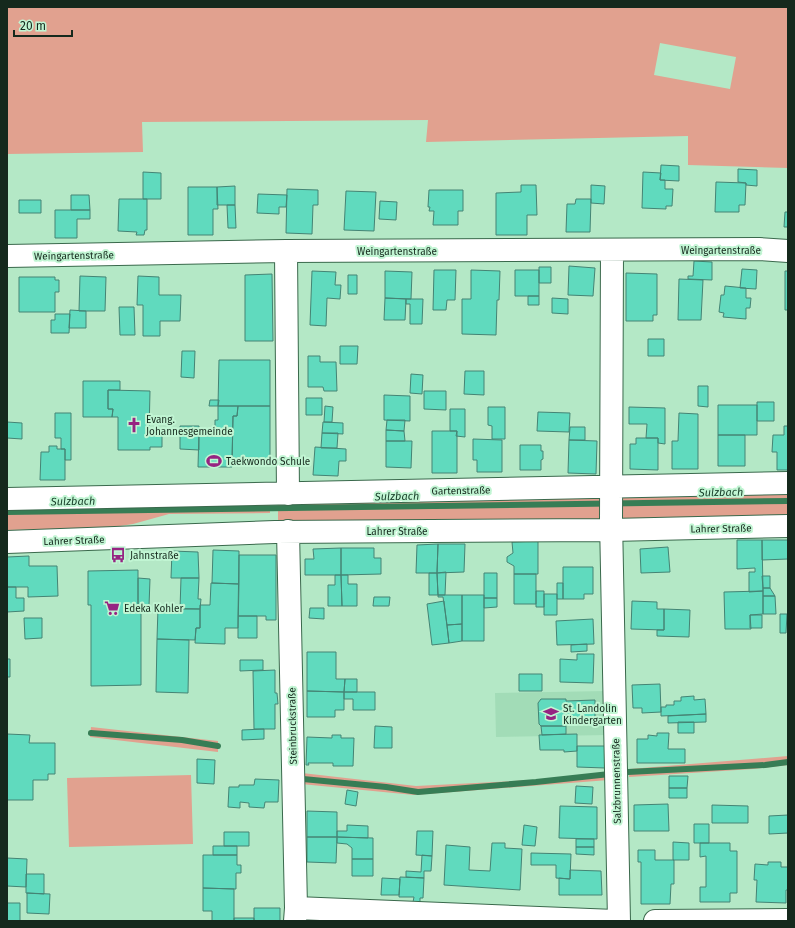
<svg xmlns="http://www.w3.org/2000/svg" width="795" height="928" viewBox="0 0 795 928" font-family="'Fira Sans',sans-serif">
	<style>
		.built { fill: #a2dcb7 }
		.green { fill: #e1a18f; fill-rule: evenodd }
		.lines { fill: none; stroke-linecap: round; stroke-linejoin: round }
		.stream { stroke: #377d55; stroke-width: 6 }
		.building { fill: #60dabe; stroke: #448474 }
		.minor-casing { stroke: #3a694c; stroke-width: 24 }
		.minor { stroke: #fff; stroke-width: 22 }
		.labels { text-anchor: middle; stroke-width: 4; stroke-linejoin: round; paint-order: stroke }
		.street-label { font-size: 10px; fill: #15291d; stroke: #c1f5d3 }
		.poi-label { font-size: 10px; fill: #15291d; stroke: #c1f5d3; text-anchor: start }
		.water-label { font-size: 11px; font-style: italic; fill: #183f29; stroke: #c1f5d3 }
	</style>
	<rect width="100%" height="100%" fill="#b4e8c6"/>
	<path class="built" d="M607 691V735L496 737 495 693Z"/>
	<path class="green" d="M7 7H788V168L688 165V136L426 142 428 120 142 122 143 152 7 154ZM660 43 736 57 730 89 654 75Z
		M788 492V516L620 520V496Z
		M599 497V519L278 523V500Z
		M270 501V513L169 514 133 524 107 528 7 530V505Z
		M91 727 218 741V752L90 737Z
		M788 756V765L753 769 629 777 630 769Z
		M609 772V780L414 795 301 784 302 773 416 786 534 780Z
		M191 775 193 844 69 847 67 778Z"/>
	<g class="lines">
		<path class="stream" d="M7 512 788 501
			M91 733 182 740 218 746
			M303 779 386 787 418 792 536 782 628 772 765 765 788 762"/>
	</g>
	<path class="building" d="M661 165 679 166V181L660 180Z
		M738 169 757 170V186L746 185V183L738 182Z
		M143 172 161 173V199H143Z
		M643 172 661 173 660 180H665V189H673L672 206H666V209L642 208Z
		M716 182 746 183 745 205H739V212H715Z
		M521 185H536L537 215H527V235H496V193L521 192Z
		M591 185 605 186 604 204 591 203Z
		M235 186V205H217V187Z
		M188 187H217L218 209H213V235H188Z
		M287 189 318 190V205H313L312 234 286 233Z
		M429 190H463V211H458V225H433L434 211H429L430 207H428Z
		M346 191 376 192 374 231 344 230Z
		M258 194 287 195 286 207H279V214L257 213Z
		M71 195H89L90 210H71Z
		M119 199H147V230H145L144 235H136L137 232 118 231Z
		M576 199H591L590 232H566L567 204H575Z
		M19 200H41V213H19Z
		M380 201 397 202 396 220 379 219Z
		M227 205H235L236 228H228Z
		M55 210H90V219H77V238H55Z
		M785 212H788V227H784Z
		M694 261 712 262V280L688 279V276H693Z
		M569 266 595 268 593 296 568 295Z
		M539 267H551V283H539Z
		M742 269 757 270 756 289 740 288Z
		M434 270H456L455 300H447L446 310H433Z
		M471 270 500 271 499 300H497L496 335 462 334V299H471Z
		M515 270H539V296H515Z
		M312 271 336 272 335 285H341L340 299 327 298 326 326 310 325Z
		M385 271 412 272 411 299 385 298Z
		M785 271H788V310H785Z
		M626 273 657 274V315H653V321H626Z
		M272 274 273 341H245V275Z
		M348 275H357V294H348Z
		M80 276 106 277 105 311H79Z
		M138 276 159 277V295H181L180 321H160V336H143V305H137Z
		M19 277H55V280H59V292H55V312H19Z
		M679 279 703 280 701 320H678Z
		M725 286 746 288V298H751L750 308H746V319L723 317 724 313 719 312 721 295H724Z
		M528 296H539V305H528Z
		M385 298 406 299 405 320H384Z
		M552 298 568 299V314L552 313Z
		M406 299H423L422 324H410V304H406Z
		M119 307H134L135 335H120Z
		M70 310 86 311V328H69Z
		M55 314H70L69 333H51V320H55Z
		M648 339H664V356H648Z
		M340 346H358L357 364H340Z
		M182 351H195L194 378 181 377Z
		M308 356H320V362H336L337 391H324L323 387H308Z
		M219 360H270V406H218Z
		M465 371H484V395L464 394Z
		M411 374 423 375 422 394 410 393Z
		M83 381H120V390H108V409H113L112 417H83Z
		M698 386H708V407L698 406Z
		M108 390 150 391 149 433H162V447H150V450H118V417H112L113 409H108Z
		M424 391H446V410L424 409Z
		M384 395 410 396V421L384 420Z
		M306 398H322V415H306Z
		M210 400H219L218 406H209Z
		M757 402H774V421H757Z
		M718 405H757V435H718Z
		M218 406H238L237 416H233L232 467H198L199 430 215 431V420H218Z
		M238 406H270V460H256V462H241V459H232L233 416H237Z
		M325 406 333 407 332 422H324Z
		M488 407H505V439H492V426L488 425Z
		M629 407 665 408V444L658 443V438H646L647 424H629Z
		M450 409H465V437L456 436 457 431H450Z
		M538 412 570 413 569 432 537 431Z
		M55 413H71V460H65V449H61V438H55Z
		M679 413 698 414V469H672V441H678Z
		M387 420H405L404 431 386 430Z
		M7 422 22 423V439L7 438Z
		M323 422 343 423V434L322 433Z
		M180 426H199V450L180 449Z
		M784 426H788V470H777V452H772L773 435H784Z
		M570 427H585V440H569Z
		M386 430 404 431 405 441H386Z
		M432 431H457V473H432Z
		M322 433H338L337 448H321Z
		M718 435H745V466H718Z
		M636 438H658V470L630 469V444H636Z
		M473 439 502 440V472H477V460H473Z
		M569 440 597 441 596 474 568 473Z
		M386 441H412L411 468 386 467Z
		M520 445H541V451H543V459L541 460V470H520Z
		M49 446H57V449H65V480H40L41 452H49Z
		M315 447 346 449V461H339L338 476 313 475Z
		M737 540H762L763 591 749 592V572H755V568L737 569Z
		M762 540H788V559L762 560Z
		M538 541V574H514V566L507 562V557L513 553 512 542Z
		M438 544 437 573H416L417 545Z
		M438 544H465L464 572 437 573Z
		M668 547 670 572 641 573 640 549Z
		M341 548V575H305V559H314L313 549Z
		M341 548H374V558H381V574L341 575Z
		M213 550 239 551V584L212 583Z
		M172 551 198 552 199 578H171Z
		M239 555H276V620H266V616H238Z
		M29 556V566H57L58 596 28 597V587H7V557Z
		M563 567H593V594H584V599H563Z
		M138 570V606H141V685L91 686V605H88V571Z
		M446 572 445 595H438L437 573Z
		M429 573H437L438 595H429Z
		M484 573H497V598H484Z
		M514 574H536V604H514Z
		M335 575H341L342 606H328V585H335Z
		M341 575H348V584H357V606H342Z
		M762 576H770V588H763Z
		M138 578 150 579 149 606H138Z
		M181 578H199L198 599H201L200 609H180Z
		M211 583 239 584 238 628H225V644L195 643 196 628H200V605H210Z
		M557 583H563V599H557Z
		M7 587H16V598H24V611L7 612Z
		M763 588H770L775 596H763Z
		M536 591H544V607H536Z
		M763 591V614L750 615 751 629H725L724 592Z
		M544 594H557V615H544Z
		M438 595H462V624L447 625 443 597H438Z
		M462 595H484V641H462Z
		M763 596H775L776 614H763Z
		M374 597H390L389 606H373Z
		M484 598H497V607L484 608Z
		M444 601 449 643 432 645 427 604Z
		M632 601 657 602V609H664V630L631 629Z
		M158 608 200 609V628H196L195 640 157 639Z
		M310 608H324V619L309 618Z
		M664 609 690 610 689 637 657 636V630H664Z
		M780 614H787L786 633H780Z
		M750 615H762V628H750Z
		M238 616H257V638H238Z
		M24 618H42V638L25 639Z
		M593 619 594 644 557 645 556 621Z
		M462 624V641L449 643 447 625Z
		M157 639 189 640 188 693 156 692Z
		M587 644V651L571 652V645Z
		M307 652H336V679H345L344 692 307 691Z
		M577 654H594L593 683 560 682V659L577 660Z
		M7 659H10V677H7Z
		M240 660H263V670L240 671Z
		M275 670V693H277L278 704H275V729H254L253 671Z
		M519 674H542V691H519Z
		M345 679H357V692H344Z
		M660 684 661 712 642 713V708H633L632 685Z
		M307 691 344 692V710H335V717H307Z
		M344 692H375V710H353V699H344Z
		M694 696V700L705 699 706 714 661 716V707H666V705H674V701H681V697Z
		M541 699H566V701L595 700V722H566V726H541L539 724 538 703Z
		M706 714V722L668 723V716Z
		M678 722H694V733H678Z
		M375 726 392 727V748H374Z
		M541 726H566V734L542 735Z
		M264 729V739L242 740V730Z
		M657 733H669L668 749H685V763H637V739H648V735L657 736Z
		M7 734 30 735 29 743H55V774H48V780H33V800H7Z
		M577 734V751L564 752V750H540L539 735Z
		M332 735H341V738H354L353 766H333V763H308L309 765H306L307 737 332 738Z
		M577 746H605V768L577 767Z
		M197 759 215 760 214 784 197 783Z
		M669 776H688L687 788H669Z
		M255 779 279 780 278 802H265L264 808 249 807V803L240 802V808L228 807 229 787H239V785H254Z
		M576 786 593 787 592 804 575 803Z
		M669 788H687V798H669Z
		M347 790 358 792 356 806 345 804Z
		M668 804 669 831H634V805Z
		M712 805 748 806V823H712Z
		M560 806 597 807V839L559 838Z
		M307 811 337 812V837H307Z
		M788 815V833L769 834V816Z
		M694 824H709V843H694Z
		M347 825 368 826V838L337 837V831H347Z
		M524 825 537 827 535 846 522 845Z
		M417 831H433L432 856 416 855Z
		M224 832H249V846H224Z
		M307 837H337L336 863 307 862Z
		M337 837 373 838V859H352V848L347 844 337 843Z
		M576 839H594V847H576Z
		M673 842 689 843V860H673Z
		M492 843H505V848L522 849 520 890 444 885 446 845 470 847 469 870 490 871Z
		M700 843H730V851H737V893H730V902H700V887H706V856L700 857Z
		M213 846H237V855H213Z
		M576 847H594V855L576 854Z
		M638 850H655V860H674V884H671L670 904H641V862H638Z
		M531 853 571 854 570 879 556 878V865H531Z
		M203 855H237V865H241V873H236V889L203 888Z
		M422 855 432 856 431 871H424V878L406 877V871L421 872Z
		M7 858 27 859 26 887 7 886Z
		M352 859H373V876H352Z
		M768 862H781V867H788V890H786V903L756 902 757 880H754L755 864 768 865Z
		M570 870 601 871 602 895H559V878L570 879Z
		M26 874H44V894L26 893Z
		M400 877 424 878 423 898H420V903L413 902 414 897H399Z
		M382 878 400 879 399 895H381Z
		M203 888 234 889V921H212V911H203Z
		M27 893 50 894 49 914 27 913Z
		M7 903H20V921H7Z
		M254 908H280V921H254Z
		M234 918H254V921H234Z"/>
	<g class="lines">
		<g class="minor-casing">
			<path id="minor" d="M612 250 611 520 619 921
				M286 251 288 494
				M7 256 286 251 759 249 788 251
				M7 499 788 483
				M288 531 296 908 295 921
				M7 542 275 532 611 530 788 526
				M296 908 615 921
				M655 921 788 920"/>
		</g>
		<use href="#minor" class="minor"/>
	</g>
	<defs>
		<g id="church-bare" transform="scale(1.2)"><path d="M-1.2-6h2.4v3.5h3.3v2.4h-3.3V6h-2.4V-.1h-3.3v-2.4h3.3Z" fill="#962482" stroke="#c1f5d3" stroke-width="2.5" paint-order="stroke"/></g>
		<g id="stadium-bare" transform="scale(1.2)"><path d="M0-5a6.5 5 0 1 0 0 10a6.5 5 0 1 0 0-10ZM-3.5-1.8h7v3.6h-7Z" fill="#962482" stroke="#c1f5d3" stroke-width="2.5" paint-order="stroke"/></g>
		<g id="bus-bare" transform="scale(1.2)"><path d="M-5-6H5V4H4V6H2V4H-2V6H-4V4H-5ZM-3.5-4V0h7V-4ZM-3.5 1.2v1.5H-2V1.2ZM2 1.2v1.5H3.5V1.2Z" fill="#962482" stroke="#c1f5d3" stroke-width="2.5" paint-order="stroke"/></g>
		<g id="supermarket-bare" transform="scale(1.2)"><path d="M-6-5.5h2.5l.6 2H6L4.5 2H-2.5L-4.4-4H-6ZM-1.5 3.2a1.3 1.3 0 1 0 .1 0ZM3 3.2a1.3 1.3 0 1 0 .1 0Z" fill="#962482" stroke="#c1f5d3" stroke-width="2.5" paint-order="stroke"/></g>
		<g id="school-bare" transform="scale(1.2)"><path d="M0-5L7-2L0 1L-7-2ZM-4 1L0 2.5L4 1V4Q0 6-4 4Z" fill="#962482" stroke="#c1f5d3" stroke-width="2.5" paint-order="stroke"/></g>
	</defs>
	<g fill-rule="evenodd">
		<use href="#church-bare" x="134" y="425"/>
		<use href="#stadium-bare" x="214" y="461"/>
		<use href="#bus-bare" x="118" y="555"/>
		<use href="#supermarket-bare" x="112" y="608"/>
		<use href="#school-bare" x="551" y="714"/>
	</g>
	<g class="labels">
		<g class="street-label">
			<text x="721" y="254">Weingartenstraße</text>
			<text x="397" y="255">Weingartenstraße</text>
			<text transform="translate(74 255) rotate(-1)" y="4">Weingartenstraße</text>
			<text transform="translate(461 490) rotate(-1)" y="4">Gartenstraße</text>
			<text transform="translate(721 528) rotate(-1)" y="4">Lahrer Straße</text>
			<text x="397" y="535">Lahrer Straße</text>
			<text transform="translate(74 540) rotate(-2)" y="4">Lahrer Straße</text>
			<text transform="translate(292 726) rotate(-91)" y="4">Steinbruckstraße</text>
			<text transform="translate(616 781) rotate(-91)" y="4">Salzbrunnenstraße</text>
		</g>
		<g class="poi-label">
			<text x="146" y="423">Evang.<tspan x="146" dy="12">Johannesgemeinde</tspan></text>
			<text x="226" y="465">Taekwondo Schule</text>
			<text x="130" y="559">Jahnstraße</text>
			<text x="124" y="612">Edeka Kohler</text>
			<text x="563" y="712">St. Landolin<tspan x="563" dy="12">Kindergarten</tspan></text>
		</g>
		<g class="water-label">
			<text transform="translate(721 492) rotate(-1)" y="4">Sulzbach</text>
			<text transform="translate(397 496) rotate(-1)" y="4">Sulzbach</text>
			<text transform="translate(73 501) rotate(-1)" y="4">Sulzbach</text>
		</g>
	</g>
	<rect width="795" height="928" fill="none" stroke="#15291d" stroke-width="16"/>
	<path d="M14 30v6h58v-6" fill="none" stroke="#15291d" stroke-width="2"/>
	<text x="20" y="30" font-size="12" fill="#15291d" stroke="#c1f5d3" stroke-width="3" paint-order="stroke">20 m</text>
</svg>
